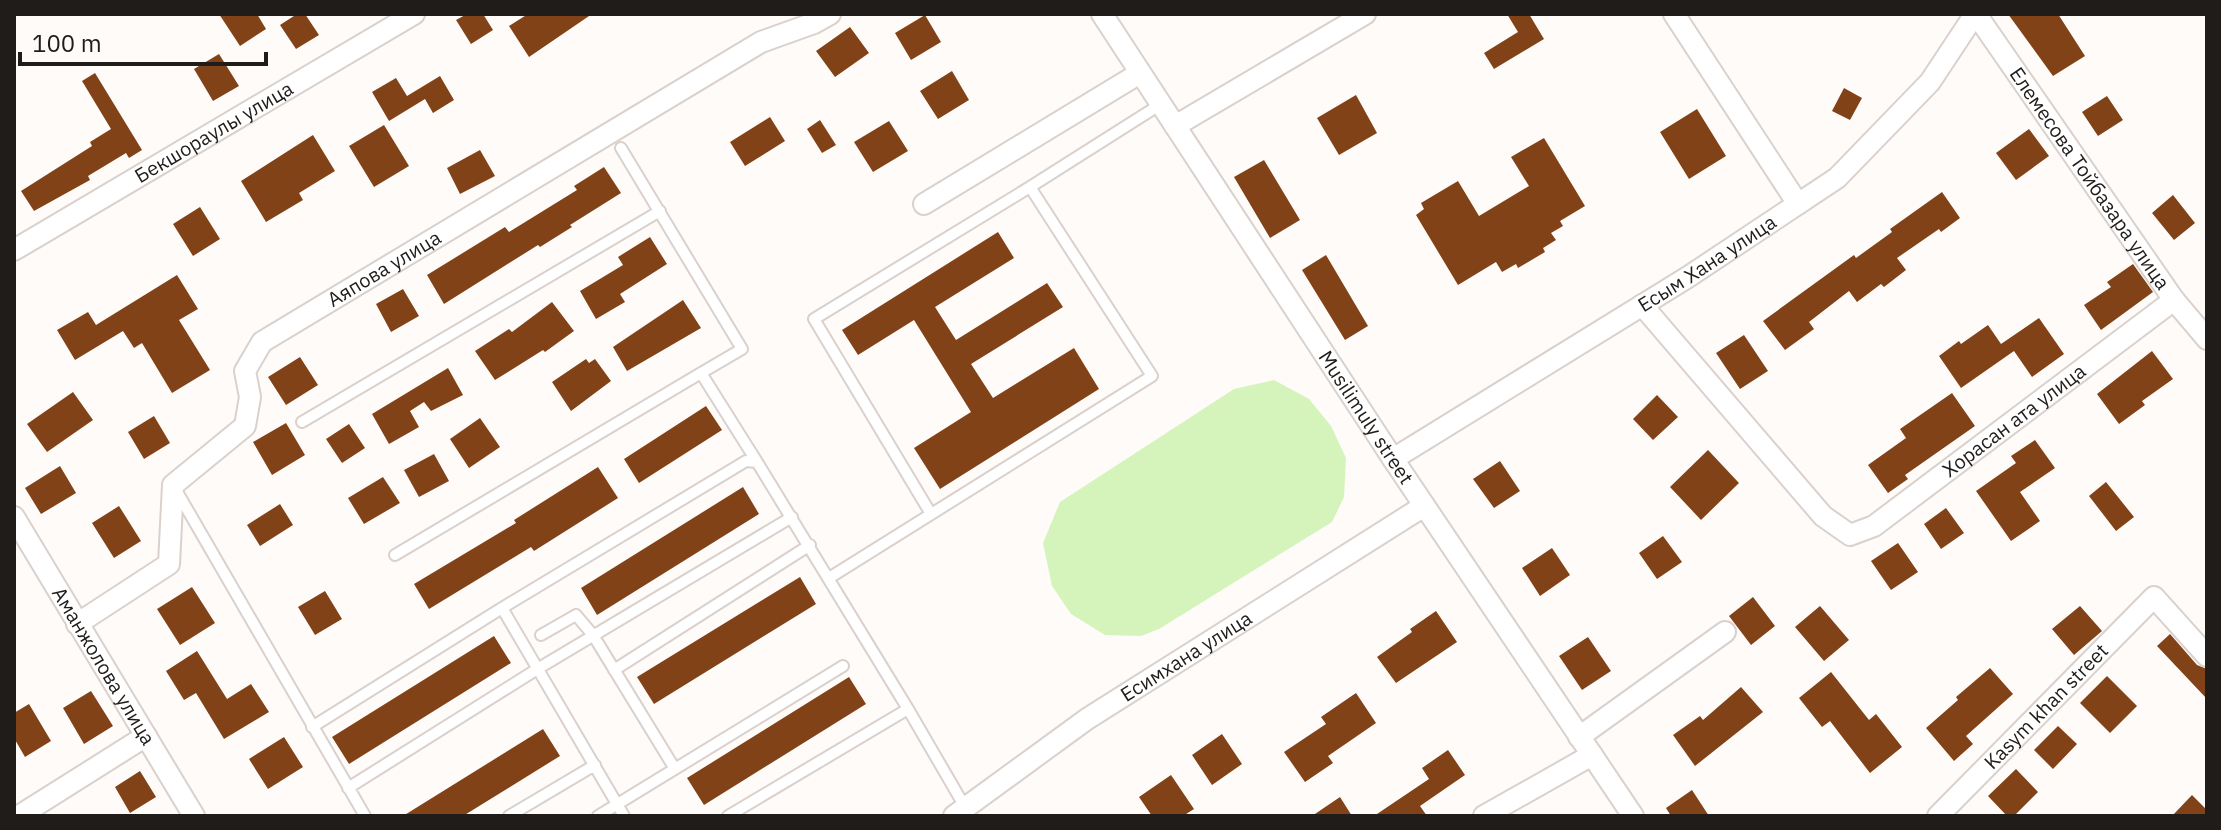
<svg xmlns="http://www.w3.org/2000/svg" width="2221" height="830" viewBox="0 0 2221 830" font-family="'IBM Plex Sans',sans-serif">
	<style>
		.green { fill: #d5f4bc }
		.building { fill: #824218 }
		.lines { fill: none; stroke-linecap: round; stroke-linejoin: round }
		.lane-casing { stroke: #dad1cc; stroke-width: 14 }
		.street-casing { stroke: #dad1cc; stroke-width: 24 }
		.lane { stroke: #fff; stroke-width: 10 }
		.street { stroke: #fff; stroke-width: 20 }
		.labels { text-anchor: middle; stroke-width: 8; stroke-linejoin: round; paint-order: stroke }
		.street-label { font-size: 20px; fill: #1f1c1a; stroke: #fefbf9 }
	</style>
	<rect width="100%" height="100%" fill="#fefbf9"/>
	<path class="green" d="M1274 380 1309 399 1331 426 1346 458 1344 497 1332 522 1159 629 1141 636 1105 635 1071 614 1052 586 1043 543 1060 502 1234 389Z"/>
	<path class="building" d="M219 14H257L266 29 240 46Z
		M297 14H305L319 35 296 49 280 25Z
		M467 14H483L493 30 471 44 456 20Z
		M528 14H592L529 57 509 26Z
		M1507 14H1529L1544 39 1494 69 1484 53 1518 32Z
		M2008 14H2058L2085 56 2053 76Z
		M925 15 941 42 911 60 895 33Z
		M850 27 869 53 835 77 816 51Z
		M219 54 239 86 213 101 194 69Z
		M952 71 969 100 938 119 920 91Z
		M95 73 142 150 129 158 126 153 88 176 90 180 34 211 21 191 92 146 90 142 111 129 82 81Z
		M440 76 454 100 433 113 425 99 389 121 372 92 396 78 407 96Z
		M1844 88 1862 98 1850 120 1832 111Z
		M1356 95 1377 133 1339 155 1317 118Z
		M2107 96 2123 120 2098 136 2082 112Z
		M1697 109 1726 156 1689 179 1660 132Z
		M770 117 785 141 745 166 730 142Z
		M820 120 836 145 822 153 807 129Z
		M889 121 908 151 873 172 854 142Z
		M384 125 409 166 374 187 349 146Z
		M2029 129 2049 156 2016 180 1996 153Z
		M313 135 335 171 299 193 303 200 266 222 241 181Z
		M1544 138 1585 206 1560 221 1563 226 1551 233 1556 240 1543 248 1545 252 1518 268 1516 264 1502 272 1496 262 1458 285 1416 215 1424 209 1421 203 1458 181 1479 216 1529 186 1511 157Z
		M480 150 495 176 460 194 447 168Z
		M1264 160 1300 220 1270 238 1234 177Z
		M604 167 621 193 570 225 572 227 540 247 538 245 444 304 427 275 505 227 509 232 577 190 574 186Z
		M1942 192 1960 218 1941 232 1939 229 1897 258 1906 270 1884 287 1881 284 1857 302 1849 291 1809 322 1814 329 1785 350 1763 321 1854 255 1856 258 1892 232 1890 229Z
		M2173 195 2195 223 2174 240 2152 213Z
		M200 207 220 239 193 256 173 224Z
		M998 232 1014 258 935 307 956 340 1047 283 1063 307 971 364 993 398 1074 348 1099 389 940 489 914 448 971 412 914 320 858 355 842 330Z
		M650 237 667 264 620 294 625 302 596 319 580 291 623 265 618 257Z
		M1326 255 1368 326 1345 340 1302 270Z
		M2133 264 2153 292 2101 330 2084 305 2111 287 2107 282Z
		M177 275 198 309 179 320 210 370 172 393 142 343 134 348 123 331 75 360 57 330 88 312 96 325Z
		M403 289 419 316 391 332 376 304Z
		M683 300 701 328 627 371 613 347Z
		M552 302 574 331 545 352 543 350 495 380 475 351 509 329 512 332Z
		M2039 318 2064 354 2032 377 2014 351 1961 388 1939 356 1959 341 1961 344 1988 325 2001 344Z
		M1744 335 1768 371 1740 389 1716 353Z
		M2152 351 2173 379 2142 401 2145 405 2119 424 2097 394Z
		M300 357 318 385 286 405 268 377Z
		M586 359 589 363 595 359 611 381 571 411 552 382Z
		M448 368 463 395 431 411 424 402 410 411 419 427 389 444 372 414Z
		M73 392 93 420 47 452 27 424Z
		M1952 393 1975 426 1905 475 1908 479 1888 493 1868 465 1906 438 1900 429Z
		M1657 395 1678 417 1653 440 1633 419Z
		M706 406 722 430 639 483 624 459Z
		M154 416 170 443 144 459 128 432Z
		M480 418 500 447 469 468 450 439Z
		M286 423 305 455 272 475 253 442Z
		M349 424 365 448 342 463 326 439Z
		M2035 440 2055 468 2020 492 2040 521 2011 541 1976 491 2016 463 2011 456Z
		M1708 450 1739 483 1701 520 1670 487Z
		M434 454 449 481 419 497 404 470Z
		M1500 461 1520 491 1494 508 1473 479Z
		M60 466 76 493 41 514 25 488Z
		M598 467 618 498 534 551 531 547 429 609 414 584 516 523 514 520Z
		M383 477 400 503 364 524 348 498Z
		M2106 482 2134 517 2116 531 2089 496Z
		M743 487 759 514 597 615 581 588Z
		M280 504 293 525 260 546 247 525Z
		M119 506 141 541 114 558 92 523Z
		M1946 508 1964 533 1941 549 1924 524Z
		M1663 536 1682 562 1657 579 1639 553Z
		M1898 543 1918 572 1891 590 1871 561Z
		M1552 548 1570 575 1540 596 1522 568Z
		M800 577 816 604 654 704 637 677Z
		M192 587 215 623 180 645 157 609Z
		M325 591 342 619 315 635 298 607Z
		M1753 597 1775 626 1751 645 1729 616Z
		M1820 606 1849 640 1824 661 1795 627Z
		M2080 606 2102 631 2074 655 2052 629Z
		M1436 611 1457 642 1396 683 1377 657 1412 632 1410 629Z
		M2170 634 2197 665 2207 669V699L2157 646Z
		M494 636 511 663 349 764 332 737Z
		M1588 637 1611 671 1582 690 1559 656Z
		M197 651 227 699 251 684 269 712 224 739 196 693 184 700 166 671Z
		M1990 668 2013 694 1966 736 1973 744 1954 761 1926 728 1958 700 1956 697Z
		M1831 672 1869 720 1876 714 1902 747 1870 773 1830 721 1822 727 1799 698Z
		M2107 676 2137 706 2110 733 2080 703Z
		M849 677 866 704 704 805 687 778Z
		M1741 687 1763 712 1695 766 1673 735 1700 716 1703 720Z
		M91 691 113 726 84 744 63 708Z
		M1356 693 1376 723 1328 756 1333 763 1305 782 1284 752 1326 724 1321 717Z
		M29 704 51 741 25 757 14 738V713Z
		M2058 726 2077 744 2053 769 2034 750Z
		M543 729 560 756 463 816H403Z
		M1222 734 1242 764 1212 785 1192 755Z
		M284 737 303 767 268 789 249 759Z
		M1448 750 1465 775 1420 806 1427 816H1374L1429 779 1422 768Z
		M2016 769 2038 792 2014 816H2007L1988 796Z
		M140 771 156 797 130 813 115 787Z
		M1171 775 1194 809 1183 816H1152L1139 797Z
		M1692 790 1709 816H1671L1666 808Z
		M2192 795 2207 810V816H2172Z
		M1340 797 1352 816H1312Z"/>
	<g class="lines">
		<g class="lane-casing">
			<path id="lane" d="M621 148 742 349 701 373 757 462
				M1030 187 1161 104
				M302 422 660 211
				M176 490 365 816
				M395 555 701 373
				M829 578 1152 376 1030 187 814 319 931 514
				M502 608 746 461 757 462 908 709
				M541 635 576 615 593 635 675 769
				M614 670 810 545
				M312 727 502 608 624 816
				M348 788 539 668 792 517
				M509 816 595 765
				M598 816 843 666
				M728 816 908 709 965 807"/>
		</g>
		<g class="street-casing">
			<g id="street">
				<path id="s1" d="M1102 14 1393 459 1633 816"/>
				<path d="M1674 14 1798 204"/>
				<path id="s2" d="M1976 14 2174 300 2207 339"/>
				<path d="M1175 126 1365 14"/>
				<path d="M924 204 1140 73"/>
				<path id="s3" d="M14 250 414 14"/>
				<path id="s4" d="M1642 305 1823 516 1850 535 1874 526 2174 300"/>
				<path id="s5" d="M1393 459 1688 277 1837 178 1930 82 1975 14"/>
				<path id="s6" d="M14 517 194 816"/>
				<path id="s7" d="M77 624 169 564 173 485 245 426 250 397 245 371 262 342 761 42 814 23 830 14"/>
				<path d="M1579 737 1725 632"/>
				<path d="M19 816 146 736"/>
				<path id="s8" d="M954 816 1087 719 1424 506"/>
				<path d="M1484 816 1592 755"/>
				<path id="s9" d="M1938 816 2154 597 2207 656"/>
			</g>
		</g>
		<use href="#lane" class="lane"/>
		<use href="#street" class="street"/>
	</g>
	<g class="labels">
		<g class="street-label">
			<text dy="7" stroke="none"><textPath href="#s3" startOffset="232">Бекшораулы улица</textPath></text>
			<text dy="7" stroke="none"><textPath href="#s2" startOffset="200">Елемесова Тойбазара улица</textPath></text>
			<text dy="7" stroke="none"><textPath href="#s5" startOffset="370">Есым Хана улица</textPath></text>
			<text dy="7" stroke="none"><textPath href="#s7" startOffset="514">Аяпова улица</textPath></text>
			<text dy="7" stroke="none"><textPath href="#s1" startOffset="482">Musilimuly street</textPath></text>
			<text dy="7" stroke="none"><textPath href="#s4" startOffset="512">Хорасан ата улица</textPath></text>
			<text dy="7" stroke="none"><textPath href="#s8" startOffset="282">Есимхана улица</textPath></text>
			<text dy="7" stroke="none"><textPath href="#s6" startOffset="174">Аманжолова улица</textPath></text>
			<text dy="7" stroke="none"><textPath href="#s9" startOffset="154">Kasym khan street</textPath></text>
		</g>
	</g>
	<rect width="2221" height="830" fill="none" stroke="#1f1c1a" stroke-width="32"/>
	<path d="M20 52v12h246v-12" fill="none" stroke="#1f1c1a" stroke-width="4"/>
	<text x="32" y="52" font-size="24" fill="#1f1c1a" stroke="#fefbf9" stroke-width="6" paint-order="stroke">100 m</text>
</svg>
